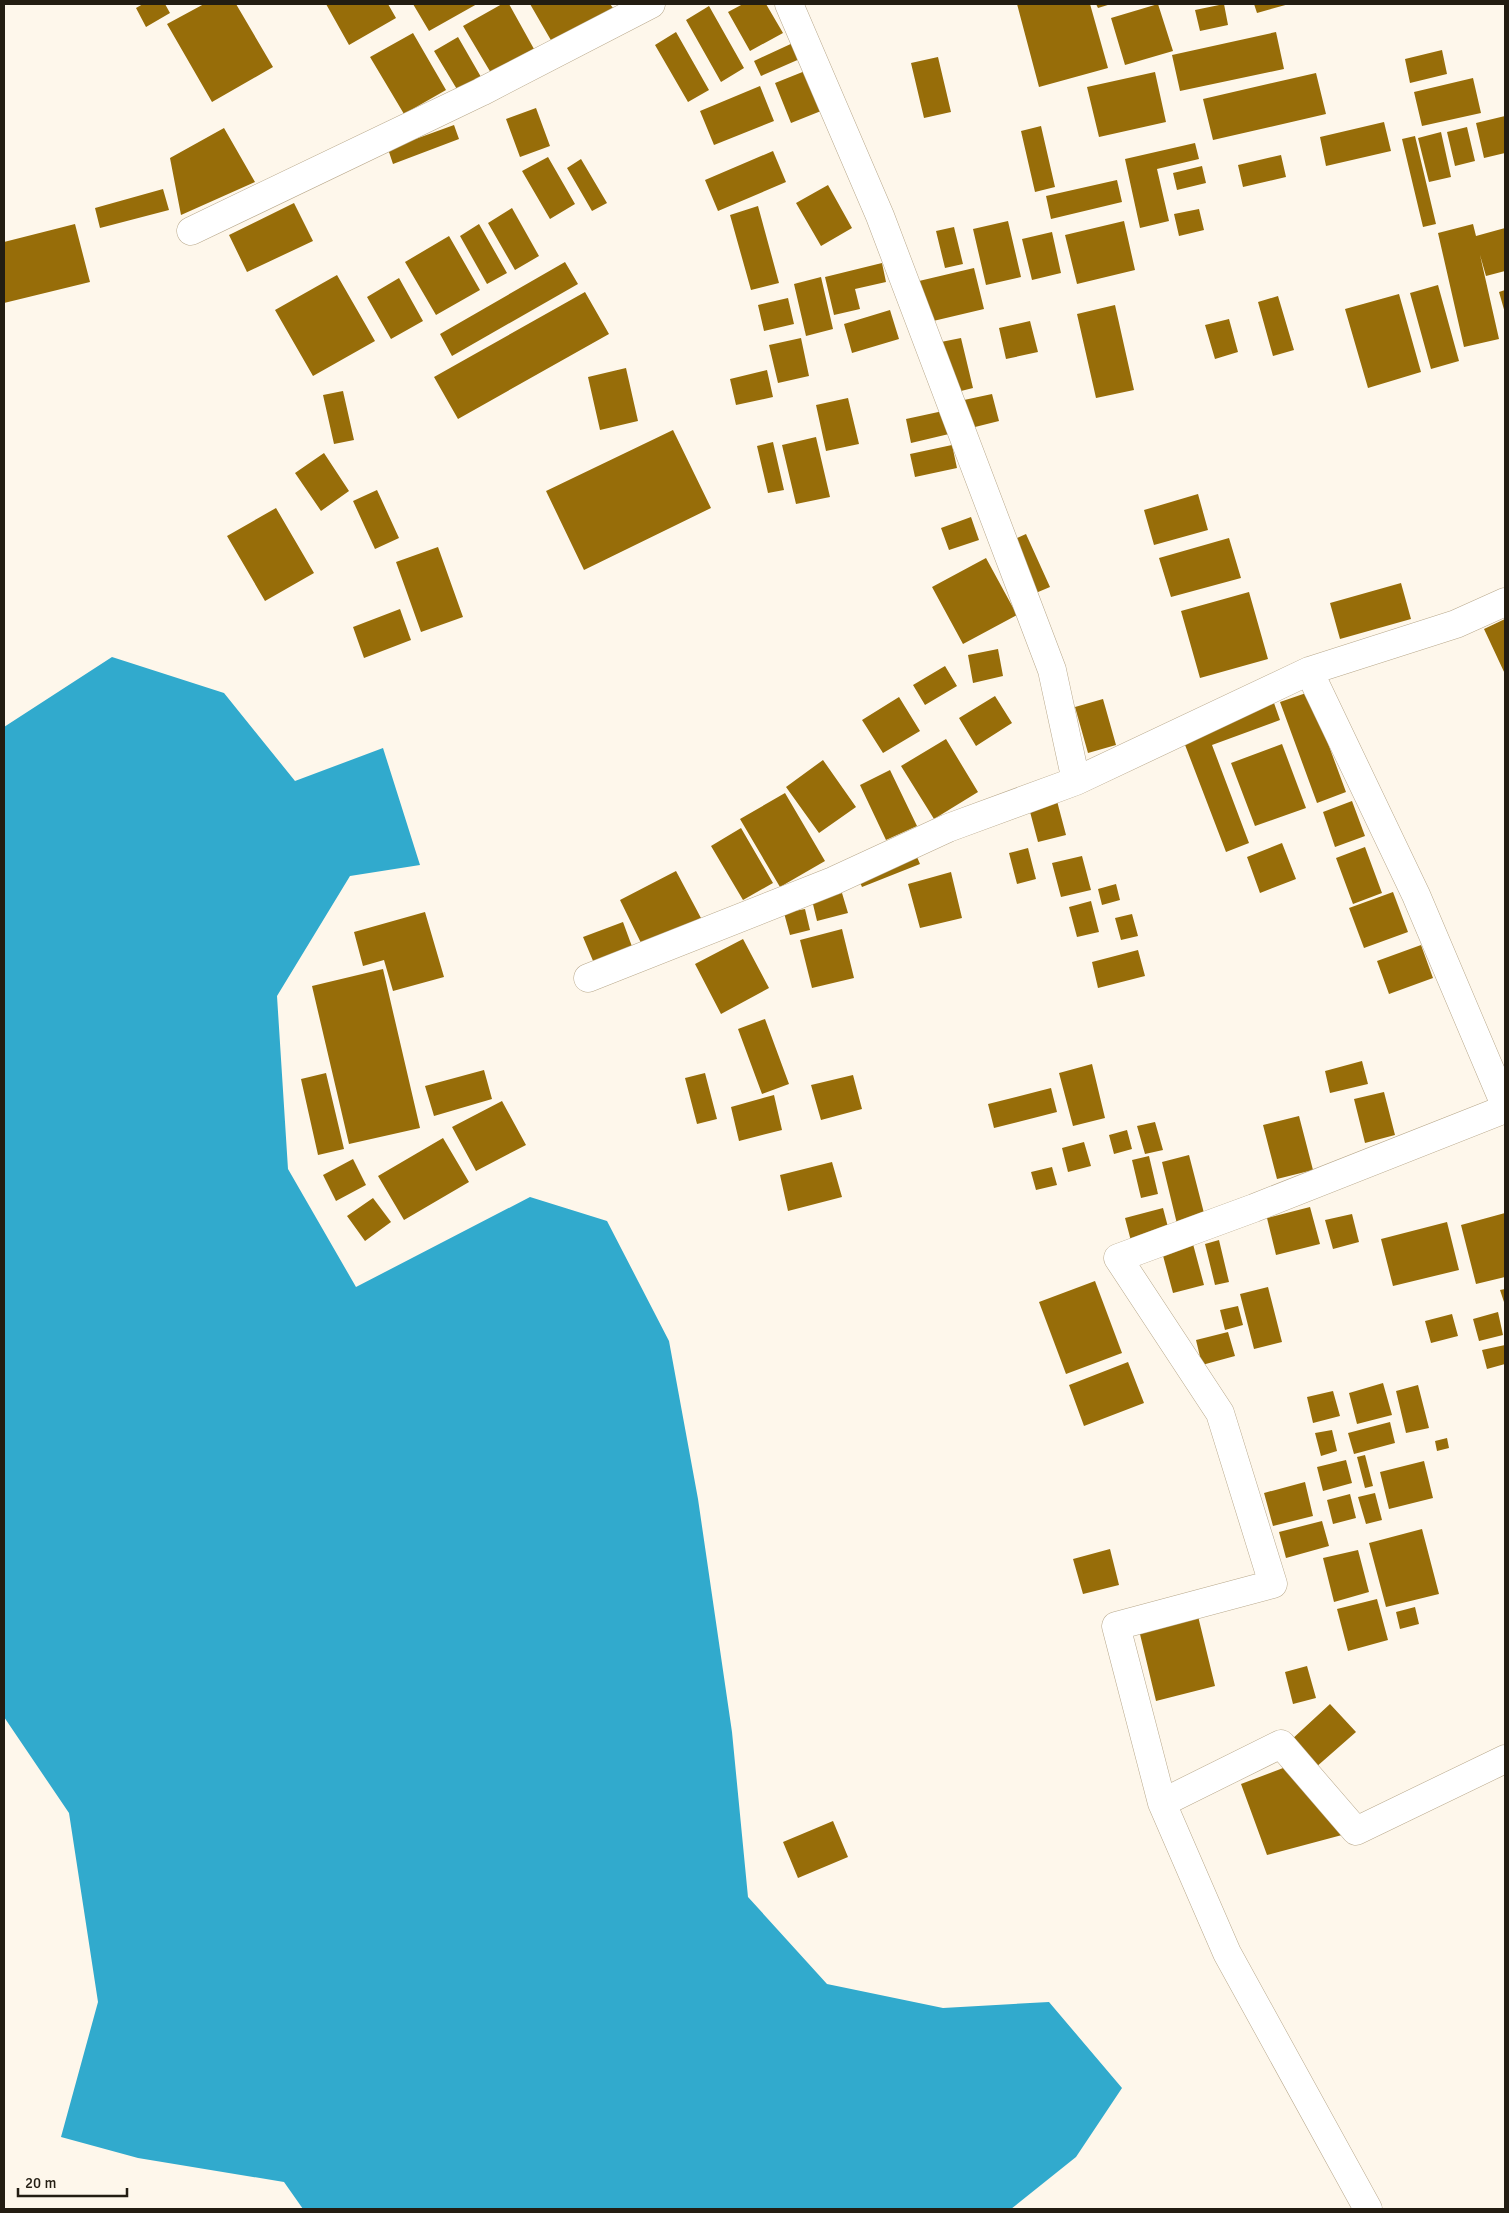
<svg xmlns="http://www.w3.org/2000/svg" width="1509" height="2213" viewBox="0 0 1509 2213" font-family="Signika,sans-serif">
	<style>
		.water { fill: #31aacd }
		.building { fill: #976d09 }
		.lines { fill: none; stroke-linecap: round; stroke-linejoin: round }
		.street-casing { stroke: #b8a88b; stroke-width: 29 }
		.street { stroke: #fff; stroke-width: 28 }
	</style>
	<rect width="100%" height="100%" fill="#fef7eb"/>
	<path class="water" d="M112 657 224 693 295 781 383 748 420 865 350 876 277 996 288 1169 356 1287 530 1197 607 1221 669 1341 698 1499 732 1732 748 1897 827 1984 943 2008 1049 2002 1122 2088 1076 2157 1011 2209H303L284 2182 138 2158 61 2137 98 2002 69 1813 4 1717V727Z"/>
	<path class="building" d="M143 4H165L170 13 146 27 136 8Z
		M204 4H236L273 67 212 102 167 24Z
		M326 4H388L396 18 349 45Z
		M413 4H477L429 31Z
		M502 4H509L534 49 491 73 463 26Z
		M530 4H610L613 8 552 42Z
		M743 4H766L783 33 750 51 728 12Z
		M1017 4H1090L1108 68 1039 87Z
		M1096 4H1111L1098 8Z
		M1158 4 1173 51 1125 65 1111 18Z
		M1224 4 1228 25 1200 31 1195 10Z
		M1254 4H1289L1257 13Z
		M709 6 744 68 721 82 686 20Z
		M676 32 709 90 688 102 655 45Z
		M1276 32 1284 69 1180 91 1172 55Z
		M413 33 446 90 404 114 370 57Z
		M458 37 481 77 458 91 434 51Z
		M795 42 802 58 761 76 754 61Z
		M1442 50 1447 74 1410 83 1405 59Z
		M938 57 951 112 924 118 911 63Z
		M805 71 821 111 791 123 775 83Z
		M1155 72 1166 122 1099 137 1087 87Z
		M1316 73 1326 114 1213 140 1203 99Z
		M1473 78 1481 113 1422 126 1414 92Z
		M760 86 774 121 714 145 700 111Z
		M536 108 550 146 520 157 506 119Z
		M1505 116V153L1484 158 1476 123Z
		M1384 122 1391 151 1326 166 1320 137Z
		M454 125 459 139 393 164 388 149Z
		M1041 126 1055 187 1035 192 1021 131Z
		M1467 127 1475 161 1455 166 1447 132Z
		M224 128 255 182 181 215 170 158Z
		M1441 132 1451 177 1429 182 1418 138Z
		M1415 136 1436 224 1423 227 1402 139Z
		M1195 143 1199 159 1157 169 1169 221 1140 228 1125 159Z
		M773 151 786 182 718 211 705 180Z
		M1281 155 1286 177 1243 187 1238 165Z
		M548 157 575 204 550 219 522 171Z
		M581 159 607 203 592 211 567 168Z
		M1202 166 1206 183 1177 190 1173 173Z
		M1117 180 1122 202 1051 219 1046 196Z
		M828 185 852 228 821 246 796 203Z
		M163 189 169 210 100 228 95 208Z
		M294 203 313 241 247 272 229 235Z
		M758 206 779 283 751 290 730 215Z
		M512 208 539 256 515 270 488 223Z
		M1199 209 1204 230 1179 236 1174 214Z
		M1008 221 1021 277 986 285 973 229Z
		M1124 221 1135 270 1077 284 1065 235Z
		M75 224 90 282 4 303V242Z
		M479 224 507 273 487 284 460 236Z
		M1473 224 1476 236 1505 228V271L1486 276 1480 255 1499 339 1464 347 1438 233Z
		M954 227 963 264 945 268 936 231Z
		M1052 232 1061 273 1032 280 1022 239Z
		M449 236 480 290 436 315 405 262Z
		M565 262 578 284 452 356 440 334Z
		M882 263 886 282 855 289 860 309 834 315 825 277Z
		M974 268 984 309 929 322 919 281Z
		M337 275 375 341 313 376 275 310Z
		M821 277 833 329 806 336 794 284Z
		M399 278 423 321 391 339 367 297Z
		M1438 285 1459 361 1431 369 1410 293Z
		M1505 290V313L1499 292Z
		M585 292 609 334 458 419 434 377Z
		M1399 294 1421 372 1368 388 1345 309Z
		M1278 296 1294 350 1273 356 1258 302Z
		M788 298 794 324 764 331 758 305Z
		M1115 305 1134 390 1096 398 1077 314Z
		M890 310 899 339 852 353 844 324Z
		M1229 319 1238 352 1215 359 1205 325Z
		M1030 321 1038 352 1006 359 999 328Z
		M801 338 809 376 778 383 769 345Z
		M961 338 973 388 953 393 941 342Z
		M626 368 638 421 600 430 588 377Z
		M767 370 773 397 736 405 730 379Z
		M343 391 354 440 334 444 323 395Z
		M992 394 999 421 971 428 964 400Z
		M848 398 859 444 826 451 816 405Z
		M943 411 949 434 911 443 906 419Z
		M673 430 711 508 584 570 546 491Z
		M816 437 830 497 796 504 782 445Z
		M773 442 784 490 768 493 757 446Z
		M952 445 957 468 915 477 910 454Z
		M324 453 349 491 321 511 295 473Z
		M377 490 399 538 375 549 353 501Z
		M1198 494 1208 530 1154 545 1144 510Z
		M276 508 314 573 265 601 227 536Z
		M971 517 979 540 949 550 941 528Z
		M1026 534 1050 587 1031 595 1008 542Z
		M1229 538 1241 578 1171 597 1159 558Z
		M438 547 463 617 421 632 396 562Z
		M986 558 1017 615 963 644 932 587Z
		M1401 583 1411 619 1340 639 1330 603Z
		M1249 592 1268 659 1200 678 1181 611Z
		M400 609 411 640 364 658 353 627Z
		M1505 619V674L1484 629Z
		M998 649 1003 676 973 683 968 655Z
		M945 666 957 686 925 705 913 685Z
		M1309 692 1346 792 1317 803 1280 702Z
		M995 696 1012 723 976 746 959 718Z
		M899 697 920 731 883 753 862 720Z
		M1103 699 1116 745 1088 753 1075 707Z
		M1274 703 1280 720 1212 745 1249 843 1226 852 1182 737Z
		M946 739 978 792 934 819 901 766Z
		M1282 744 1306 808 1255 826 1231 763Z
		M823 760 856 807 819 833 786 787Z
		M890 770 917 826 886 840 860 785Z
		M785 793 825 861 780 887 740 819Z
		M1057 801 1066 835 1038 842 1029 808Z
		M1352 801 1365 836 1335 847 1323 812Z
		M741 828 773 883 743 900 711 846Z
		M1282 843 1296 879 1260 893 1247 857Z
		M1365 847 1382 893 1353 904 1336 858Z
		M1028 848 1036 879 1017 884 1009 853Z
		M914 850 920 864 862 887 856 873Z
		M1082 856 1091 890 1061 897 1052 863Z
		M676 871 701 918 643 947 620 900Z
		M951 872 962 918 920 928 908 884Z
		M1116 884 1120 900 1102 905 1098 889Z
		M1393 892 1408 932 1364 948 1349 908Z
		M842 893 848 913 817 921 812 900Z
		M1091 901 1099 932 1077 937 1069 907Z
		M805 909 810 930 790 935 784 913Z
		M425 912 444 977 393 991 384 960 363 966 354 932Z
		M1132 914 1138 936 1121 940 1115 918Z
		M623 922 634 952 596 968 583 937Z
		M842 929 854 978 812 988 800 940Z
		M743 939 769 988 721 1014 695 964Z
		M1421 945 1433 978 1389 994 1377 961Z
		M1138 950 1145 976 1098 988 1092 962Z
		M383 969 420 1128 349 1144 312 986Z
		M765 1019 789 1084 762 1094 738 1029Z
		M1362 1061 1368 1084 1330 1093 1325 1071Z
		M1092 1064 1105 1118 1073 1126 1059 1073Z
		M484 1070 492 1099 434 1116 425 1086Z
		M326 1073 344 1149 318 1155 301 1079Z
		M705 1073 717 1119 697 1124 685 1078Z
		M853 1075 862 1109 821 1120 811 1085Z
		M1051 1088 1057 1112 994 1128 988 1104Z
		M1384 1092 1395 1135 1365 1143 1354 1099Z
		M774 1095 782 1130 739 1141 731 1107Z
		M502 1101 526 1145 476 1171 452 1127Z
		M1299 1116 1313 1170 1277 1179 1263 1125Z
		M1155 1122 1163 1150 1145 1154 1137 1126Z
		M1127 1130 1132 1149 1114 1154 1109 1135Z
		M443 1138 469 1182 404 1220 378 1176Z
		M1084 1142 1091 1166 1068 1172 1062 1148Z
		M1189 1155 1205 1217 1177 1224 1162 1162Z
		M1149 1156 1158 1194 1141 1198 1132 1160Z
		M353 1159 366 1185 336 1201 323 1175Z
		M832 1162 842 1197 788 1211 780 1175Z
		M1052 1167 1057 1185 1036 1190 1031 1172Z
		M373 1198 391 1222 365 1241 347 1216Z
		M1310 1207 1320 1244 1276 1255 1267 1218Z
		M1163 1208 1169 1231 1131 1241 1125 1218Z
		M1505 1213V1277L1476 1284 1461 1225Z
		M1352 1214 1359 1242 1333 1249 1325 1220Z
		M1447 1222 1459 1270 1393 1286 1381 1239Z
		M1219 1240 1229 1282 1215 1285 1205 1244Z
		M1193 1244 1204 1285 1173 1293 1162 1252Z
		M1095 1281 1122 1353 1066 1374 1039 1302Z
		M1268 1287 1282 1342 1254 1349 1240 1294Z
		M1505 1289V1305L1500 1290Z
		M1238 1306 1243 1325 1225 1330 1220 1310Z
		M1498 1312 1503 1335 1479 1341 1473 1319Z
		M1452 1314 1458 1336 1431 1343 1425 1321Z
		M1228 1332 1235 1356 1202 1365 1196 1340Z
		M1505 1345V1364L1487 1369 1482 1350Z
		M1128 1362 1144 1403 1084 1426 1069 1385Z
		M1383 1383 1392 1415 1357 1424 1349 1393Z
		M1418 1385 1429 1428 1406 1433 1396 1391Z
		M1333 1391 1340 1416 1313 1423 1307 1397Z
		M1390 1422 1395 1443 1354 1454 1348 1433Z
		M1332 1430 1337 1451 1321 1456 1315 1433Z
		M1447 1438 1449 1448 1437 1451 1435 1441Z
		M1365 1455 1373 1486 1365 1488 1357 1457Z
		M1346 1460 1352 1483 1323 1491 1317 1467Z
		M1424 1461 1433 1498 1389 1509 1380 1472Z
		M1305 1482 1313 1516 1273 1526 1264 1493Z
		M1375 1493 1382 1520 1366 1524 1358 1497Z
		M1350 1494 1356 1518 1333 1524 1327 1500Z
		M1322 1521 1329 1546 1286 1558 1279 1532Z
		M1422 1529 1439 1594 1386 1607 1369 1543Z
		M1110 1549 1119 1585 1083 1594 1073 1559Z
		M1358 1550 1369 1592 1334 1602 1323 1558Z
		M1377 1599 1388 1640 1348 1651 1337 1609Z
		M1415 1607 1419 1624 1400 1629 1396 1612Z
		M1198 1616 1215 1686 1156 1701 1139 1630Z
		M1307 1666 1316 1698 1293 1704 1285 1672Z
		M1330 1704 1356 1732 1315 1768 1290 1741Z
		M1291 1765 1342 1835 1267 1855 1241 1784Z
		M833 1821 848 1857 798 1878 783 1842Z"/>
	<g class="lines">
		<g class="street-casing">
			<path id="street" d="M789 4 880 216 1052 670 1076 781 1309 671
				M191 231 481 92 651 4
				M1505 602 1456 624 1309 671 1416 895 1505 1105
				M588 978 833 881 948 828 1076 781
				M1505 1109 1254 1208 1118 1258 1220 1413 1273 1584 1116 1626 1162 1803 1281 1744 1356 1831 1505 1759
				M1162 1803 1227 1953 1368 2209"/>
		</g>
		<use href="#street" class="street"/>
	</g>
	<rect width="1509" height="2213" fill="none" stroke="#231d12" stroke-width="10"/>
	<path d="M18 2188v8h109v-8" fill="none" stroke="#231d12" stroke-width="2.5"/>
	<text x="25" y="2188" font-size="15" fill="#231d12" stroke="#fef7eb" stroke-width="4" paint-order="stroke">20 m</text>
</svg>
